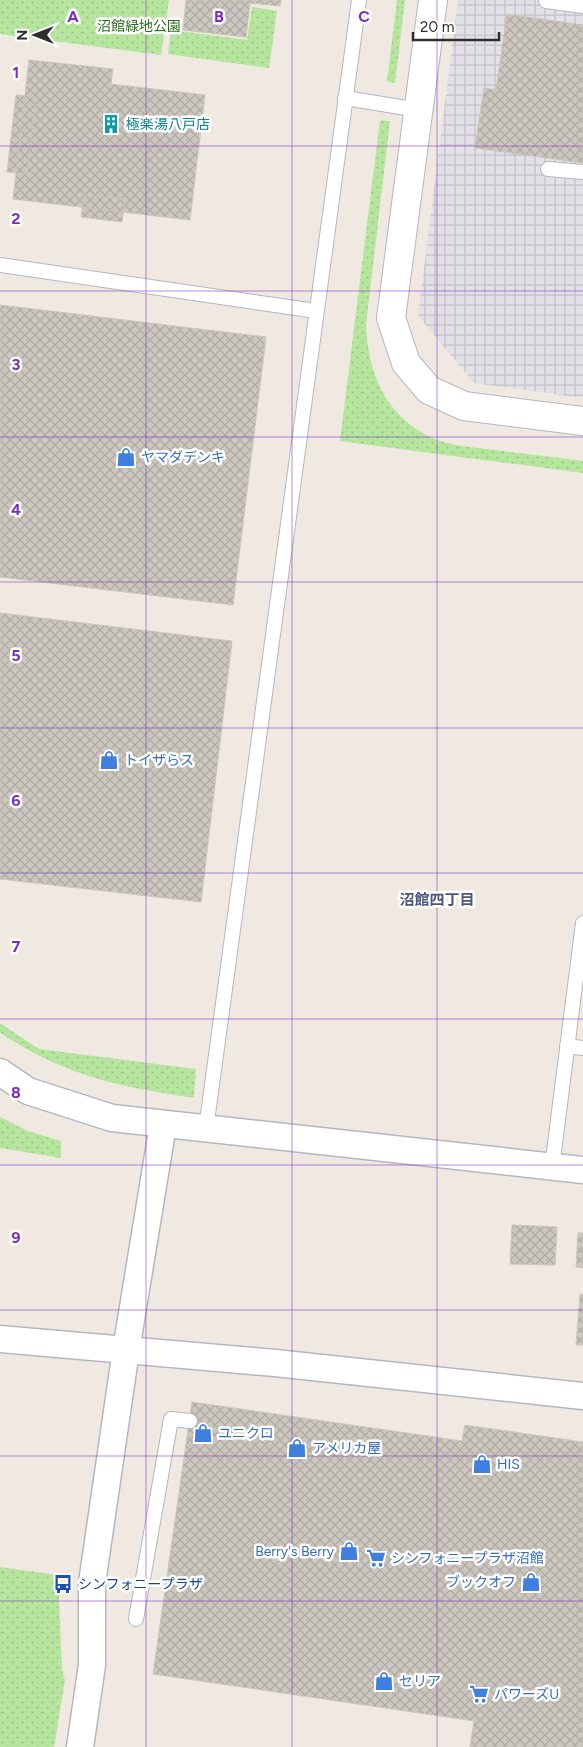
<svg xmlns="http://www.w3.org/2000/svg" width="583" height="1747" viewBox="0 0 583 1747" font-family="Figtree,'Noto Sans JP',sans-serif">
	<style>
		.industrial { fill: url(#industrial-grid) }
		.green { fill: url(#green-dots) }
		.building { fill: url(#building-cross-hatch); stroke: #cbc5ba }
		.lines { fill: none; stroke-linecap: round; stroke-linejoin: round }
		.service-casing { stroke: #b4b7c1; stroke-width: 16 }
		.minor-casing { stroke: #b4b7c1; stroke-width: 29 }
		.tertiary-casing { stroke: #b4b7c1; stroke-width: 30 }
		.service { stroke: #fff; stroke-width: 14 }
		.minor { stroke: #fff; stroke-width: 26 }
		.tertiary { stroke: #fff; stroke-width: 28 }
		.grid { fill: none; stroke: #7b2cbf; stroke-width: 1; stroke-opacity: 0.55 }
		.labels { text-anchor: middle; stroke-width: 5; stroke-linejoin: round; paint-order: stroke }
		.park-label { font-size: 14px; fill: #2c6e1b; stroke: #fff }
		.culture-label { font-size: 14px; fill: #0d838f; stroke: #fff; text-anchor: start }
		.shop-label { font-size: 14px; fill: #366cbe; stroke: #fff; text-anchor: start }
		.transit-label { font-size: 14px; fill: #164399; stroke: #fff; text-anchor: start }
		.neighbourhood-label { font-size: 15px; font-weight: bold; fill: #4d5680; stroke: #fff }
		.grid-label { font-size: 16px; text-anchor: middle; font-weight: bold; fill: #7b2cbf; stroke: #fff; stroke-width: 5; stroke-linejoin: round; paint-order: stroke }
	</style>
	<defs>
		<pattern id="industrial-grid" width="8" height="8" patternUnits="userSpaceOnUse" patternTransform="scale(1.25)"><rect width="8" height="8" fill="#e3e1e8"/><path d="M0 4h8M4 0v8" fill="none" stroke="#c3c1c7"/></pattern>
		<pattern id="green-dots" width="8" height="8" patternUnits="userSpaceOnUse" patternTransform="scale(1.25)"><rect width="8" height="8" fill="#b6e59e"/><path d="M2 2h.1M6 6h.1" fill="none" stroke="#9dc588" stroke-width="1.8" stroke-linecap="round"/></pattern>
		<pattern id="building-cross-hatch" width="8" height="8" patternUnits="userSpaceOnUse" patternTransform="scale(1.25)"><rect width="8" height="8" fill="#cbc7bf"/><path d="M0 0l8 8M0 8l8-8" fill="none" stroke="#afaba4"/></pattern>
	</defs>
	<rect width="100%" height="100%" fill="#efe9e1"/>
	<path class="industrial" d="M458 0H583V398L474 383 418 316Z"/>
	<path class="green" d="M0 0H169L161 55 0 34Z
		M397 0H405L395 83 387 81Z
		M252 7 277 11 269 68 168 54 171 30 247 40Z
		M380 120 390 121 366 325C368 372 384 413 428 436 448 446 473 447 495 450 525 454 554 457 583 461V473L340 441Z
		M0 1023 39 1049 196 1069 194 1098C120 1087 66 1076 2 1034L0 1032Z
		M0 1117 28 1131 61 1141V1158L0 1148Z
		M0 1567 58 1575 62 1670 65 1680 54 1747H0Z"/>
	<path class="building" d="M186 0H281L280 6 250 3 246 37 183 30Z
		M507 14 583 25V163L475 148 484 88 496 90Z
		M29 60 113 69 111 84 205 95 190 220 13 199Z
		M16 95 36 97 27 174 7 172Z
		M84 195 125 199 122 222 81 217Z
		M0 305 266 337 233 605 0 577Z
		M0 613 232 641 201 902 0 879Z
		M512 1225 557 1227 555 1265 510 1264Z
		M578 1233H583V1268L576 1267Z
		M580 1294 583 1295V1345H576Z
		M192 1402 462 1441 465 1425 583 1442V1747H470L474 1721 153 1674Z"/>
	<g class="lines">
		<g class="service-casing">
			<path id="service" d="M546 1 583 6
				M345 98 419 110
				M548 169 583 172
				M0 265 316 311
				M567 1046 583 1048
				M206 1129 359 0
				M552 1167 583 923
				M136 1619 171 1419 190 1421"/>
		</g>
		<g class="minor-casing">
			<path id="minor" d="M0 1072 28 1091 112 1118 583 1170
				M0 1339 275 1363 583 1396
				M80 1747 92 1665V1583L126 1350 163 1125"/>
		</g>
		<g class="tertiary-casing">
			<path id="tertiary" d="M433 0 391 318 406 363 429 390 464 406 583 421"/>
		</g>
		<use href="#service" class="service"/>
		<use href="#minor" class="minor"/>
		<use href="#tertiary" class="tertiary"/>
	</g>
	<path class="grid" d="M146 0V1747M292 0V1747M437 0V1747M0 146H583M0 291H583M0 437H583M0 582H583M0 728H583M0 873H583M0 1019H583M0 1165H583M0 1310H583M0 1456H583M0 1601H583"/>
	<defs>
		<g id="building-bare" transform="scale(1.5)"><path d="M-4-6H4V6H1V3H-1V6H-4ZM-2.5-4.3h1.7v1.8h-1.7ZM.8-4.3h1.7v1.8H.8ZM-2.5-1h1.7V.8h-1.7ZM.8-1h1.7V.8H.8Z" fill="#0f9aa8" stroke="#fff" stroke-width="2.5" paint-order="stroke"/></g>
		<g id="shop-bare" transform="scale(1.5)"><path d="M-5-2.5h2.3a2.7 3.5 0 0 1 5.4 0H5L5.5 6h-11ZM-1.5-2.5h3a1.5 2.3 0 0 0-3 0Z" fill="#3f7fe0" stroke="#fff" stroke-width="2.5" paint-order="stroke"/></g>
		<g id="supermarket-bare" transform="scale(1.5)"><path d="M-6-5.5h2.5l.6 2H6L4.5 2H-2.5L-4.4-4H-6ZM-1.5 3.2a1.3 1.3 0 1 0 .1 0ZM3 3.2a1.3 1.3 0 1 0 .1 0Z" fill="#3f7fe0" stroke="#fff" stroke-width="2.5" paint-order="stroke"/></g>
		<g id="bus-bare" transform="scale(1.5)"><path d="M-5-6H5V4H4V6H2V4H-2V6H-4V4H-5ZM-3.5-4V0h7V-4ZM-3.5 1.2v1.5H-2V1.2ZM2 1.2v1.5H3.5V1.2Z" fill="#1a4fb4" stroke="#fff" stroke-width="2.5" paint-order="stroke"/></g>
	</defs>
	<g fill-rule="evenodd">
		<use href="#building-bare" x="111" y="124"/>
		<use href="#shop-bare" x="126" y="457"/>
		<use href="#shop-bare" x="109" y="760"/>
		<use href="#shop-bare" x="203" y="1433"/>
		<use href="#shop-bare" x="297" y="1448"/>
		<use href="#shop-bare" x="482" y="1464"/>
		<use href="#shop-bare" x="349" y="1551"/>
		<use href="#supermarket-bare" x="376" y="1558"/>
		<use href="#shop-bare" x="531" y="1582"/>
		<use href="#bus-bare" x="63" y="1584"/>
		<use href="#shop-bare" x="384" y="1681"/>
		<use href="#supermarket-bare" x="479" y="1694"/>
	</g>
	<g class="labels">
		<g class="park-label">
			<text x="139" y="31">沼館緑地公園</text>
		</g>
		<g class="culture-label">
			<text x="126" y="129">極楽湯八戸店</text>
		</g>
		<g class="shop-label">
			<text x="141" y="462">ヤマダデンキ</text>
			<text x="124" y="765">トイザらス</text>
			<text x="218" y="1438">ユニクロ</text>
			<text x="312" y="1453">アメリカ屋</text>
			<text x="497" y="1469">HIS</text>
			<text x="334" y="1556" text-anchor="end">Berry's Berry</text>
			<text x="391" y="1563">シンフォニープラザ沼館</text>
			<text x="516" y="1587" text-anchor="end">ブックオフ</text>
			<text x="399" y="1686">セリア</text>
			<text x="494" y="1699">パワーズU</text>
		</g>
		<g class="transit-label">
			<text x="78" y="1589">シンフォニープラザ</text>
		</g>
		<g class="neighbourhood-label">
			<text x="437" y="905">沼館四丁目</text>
		</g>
	</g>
	<g class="grid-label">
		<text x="73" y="22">A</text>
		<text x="219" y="22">B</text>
		<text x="364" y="22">C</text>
		<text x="16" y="78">1</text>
		<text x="16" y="224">2</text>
		<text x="16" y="370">3</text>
		<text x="16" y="515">4</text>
		<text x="16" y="661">5</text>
		<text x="16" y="806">6</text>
		<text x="16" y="952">7</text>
		<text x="16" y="1098">8</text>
		<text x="16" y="1243">9</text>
	</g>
	<g transform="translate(35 35) rotate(270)" stroke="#ffffff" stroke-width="4" paint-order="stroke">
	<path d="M0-4L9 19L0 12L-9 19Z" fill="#2e2e2e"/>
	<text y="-8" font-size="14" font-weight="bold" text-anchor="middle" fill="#2e2e2e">N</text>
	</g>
	<path d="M413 32v8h86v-8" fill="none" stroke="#2e2e2e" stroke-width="2.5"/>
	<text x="420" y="32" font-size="15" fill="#2e2e2e" stroke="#ffffff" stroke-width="4" paint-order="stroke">20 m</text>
</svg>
